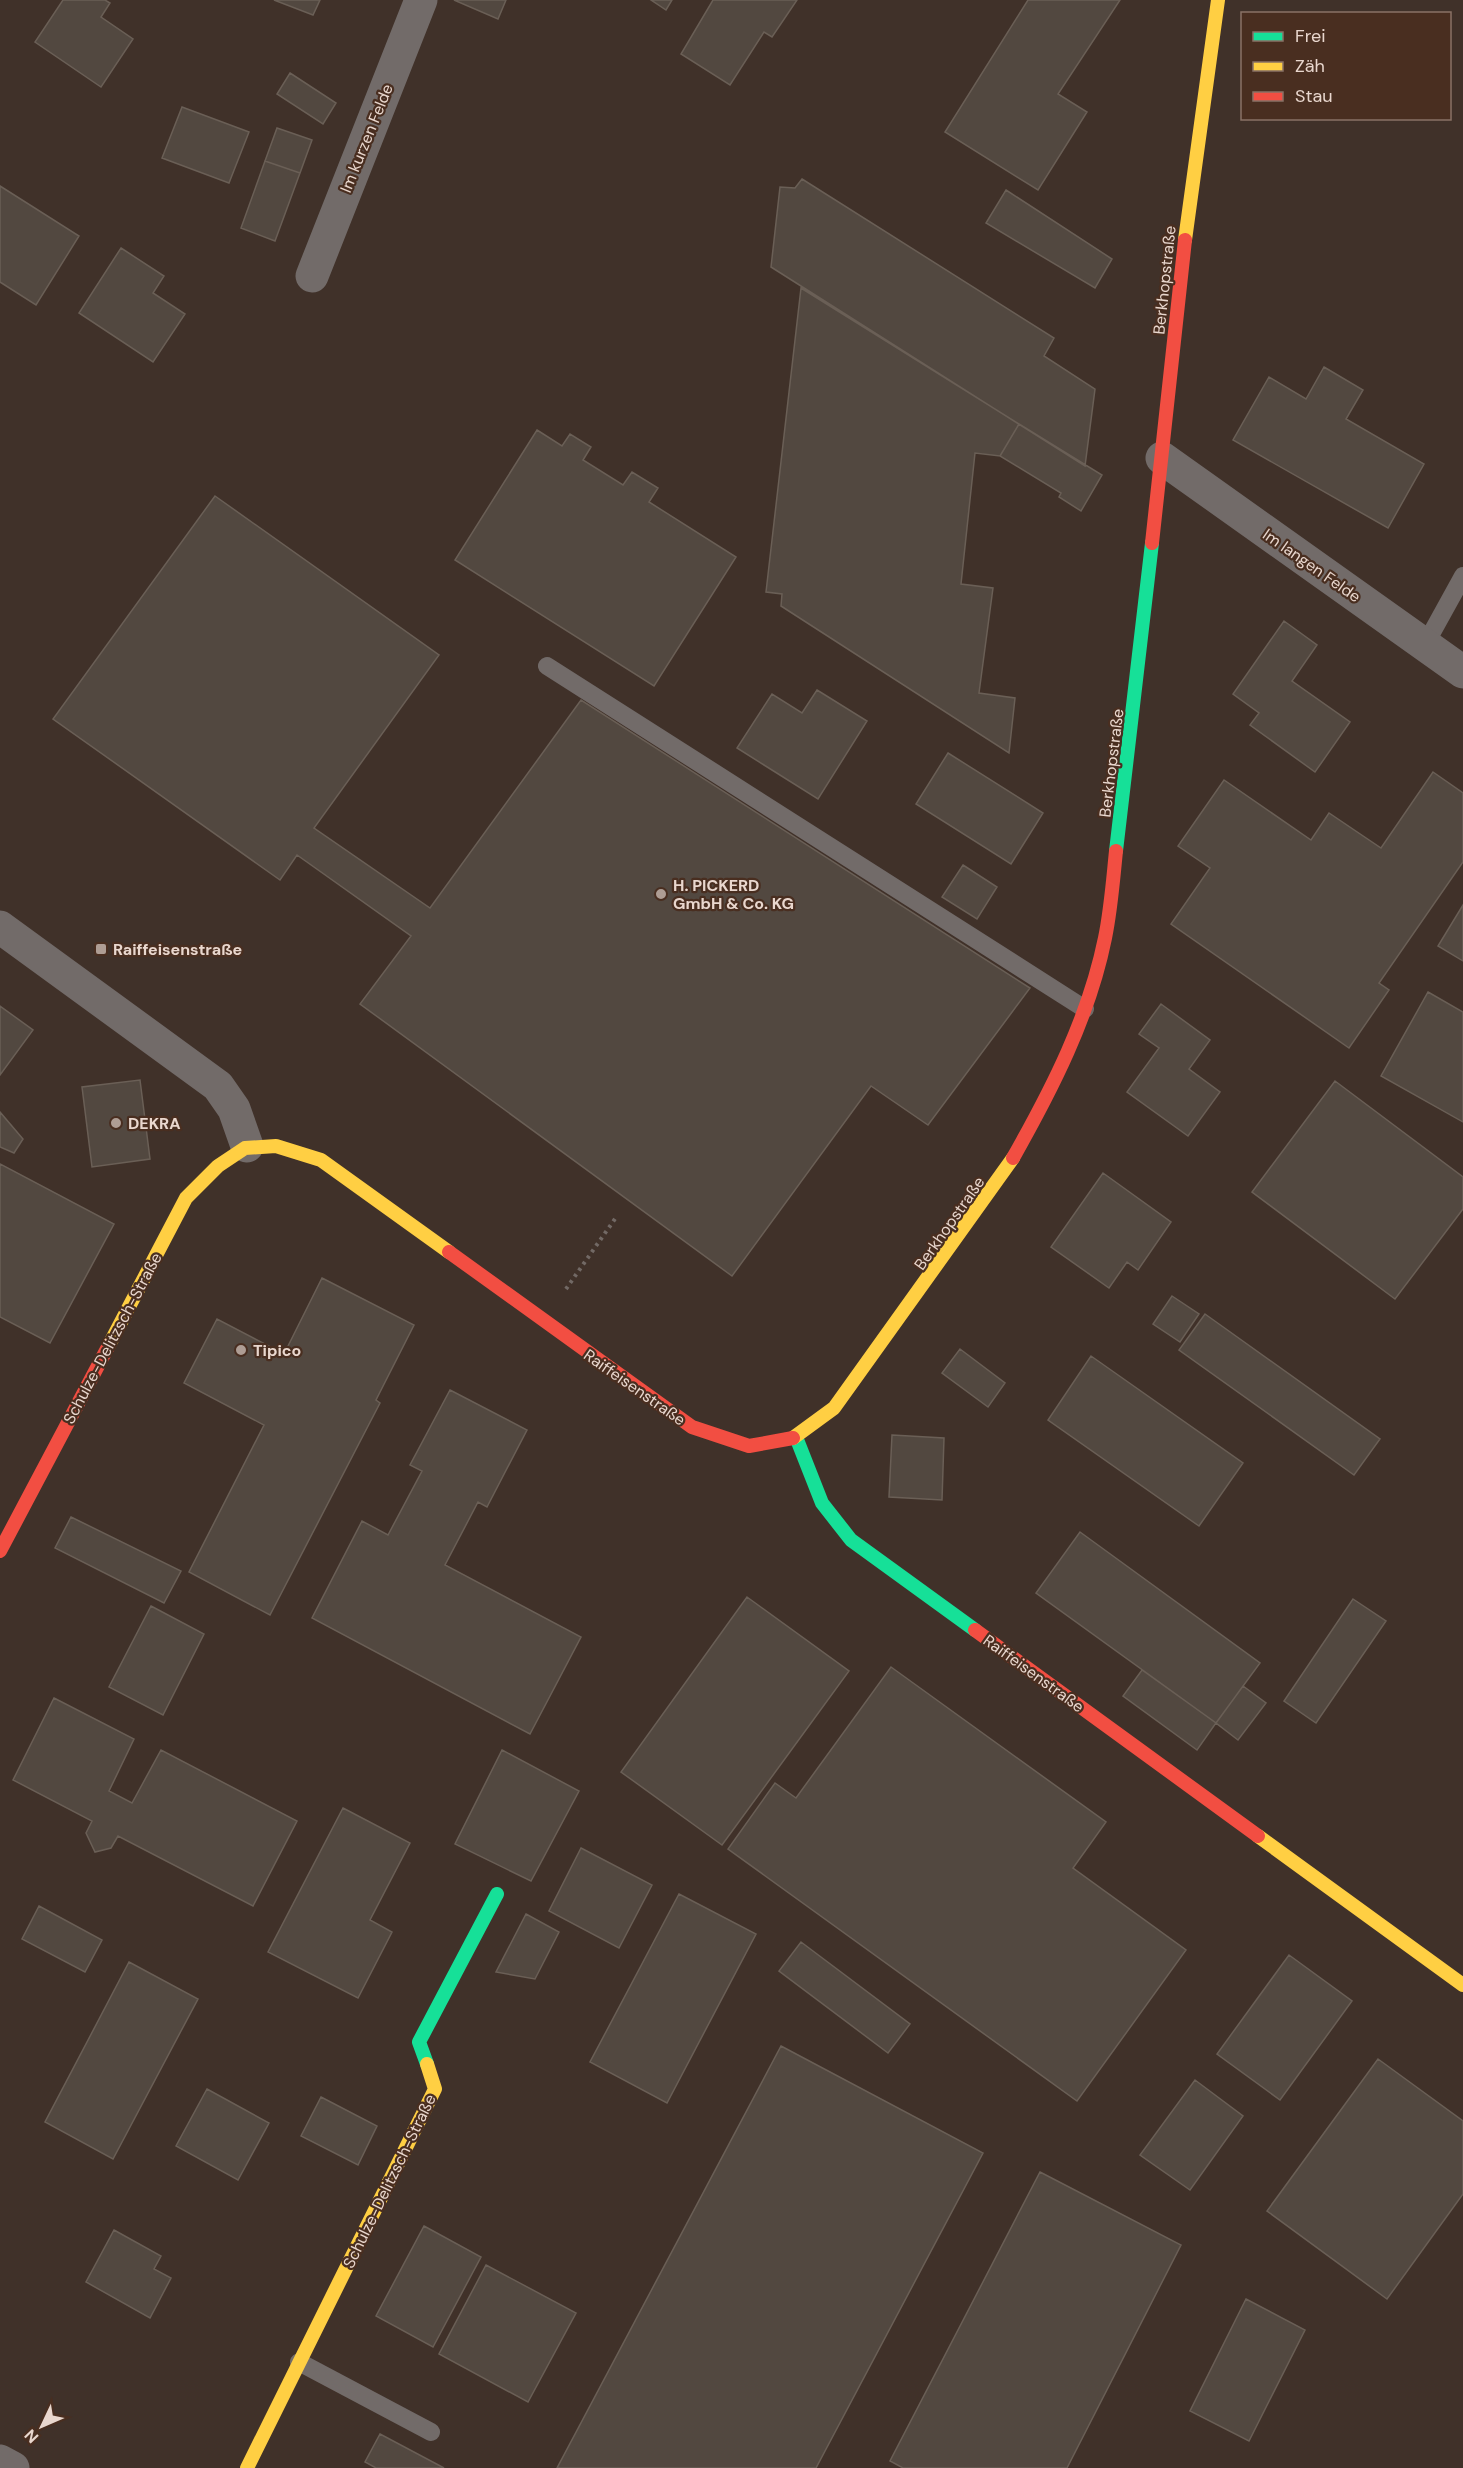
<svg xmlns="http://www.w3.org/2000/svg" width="1463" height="2468" viewBox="0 0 1463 2468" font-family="'DM Sans',sans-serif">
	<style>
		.building { fill: #524840; stroke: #6a5f56; stroke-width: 1.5 }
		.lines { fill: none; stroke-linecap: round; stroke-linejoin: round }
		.path { stroke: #726965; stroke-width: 4; stroke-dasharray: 3 4.5; stroke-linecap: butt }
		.lane { stroke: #726b69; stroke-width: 18 }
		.street { stroke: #726b69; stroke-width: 33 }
		.fast { stroke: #16e098; stroke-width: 14 }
		.slow { stroke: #ffcf43; stroke-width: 14 }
		.jam { stroke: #f24e42; stroke-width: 14 }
		.poi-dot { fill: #ae9d94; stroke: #492e20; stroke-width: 2 }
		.labels { text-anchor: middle; stroke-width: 4.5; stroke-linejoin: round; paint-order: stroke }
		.street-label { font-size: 16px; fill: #e9d7ce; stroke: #492e20 }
		.poi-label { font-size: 16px; font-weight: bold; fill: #e9d7ce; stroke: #492e20; text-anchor: start }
	</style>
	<rect width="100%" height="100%" fill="#403129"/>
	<path class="building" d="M63 0H105L110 3 101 17 133 39 101 87 35 42Z
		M274 0H320L313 15Z
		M454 0H506L498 19Z
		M651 0H672L666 10Z
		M713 0H797L772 37 764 32 730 85 681 54Z
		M1028 0H1120L1058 94 1087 112 1038 190 945 132Z
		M290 73 336 103 323 124 277 94Z
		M182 107 249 132 229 183 162 158Z
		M277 128 312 140 300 173 265 161Z
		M265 161 300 173 275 241 241 228Z
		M802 179 1054 338 1044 356 1095 389 1085 466 771 267 780 187 795 188Z
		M0 186 79 236 36 305 0 282Z
		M1006 190 1112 259 1095 288 986 223Z
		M121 248 164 276 153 293 185 314 153 362 79 313Z
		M801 288 1019 424 1000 456 975 453 961 584 993 588 979 693 1015 698 1009 753 781 606 782 594 766 592Z
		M1324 367 1363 390 1346 419 1424 464 1388 528 1233 440 1269 377 1306 399Z
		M1019 424 1102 475 1081 511 1059 497 1061 493 1000 456Z
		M537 430 562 446 570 434 591 447 583 460 623 485 632 472 658 488 649 502 736 557 654 686 455 560Z
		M215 496 439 655 314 828 430 908 581 700 1030 988 928 1125 871 1086 732 1276 360 1004 411 936 297 855 280 880 53 719Z
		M1284 621 1317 645 1292 681 1350 722 1315 772 1250 725 1259 713 1233 694Z
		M817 690 867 721 818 799 737 748 772 694 802 713Z
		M948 753 1043 813 1011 864 916 804Z
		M1433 772 1463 793V862L1379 983 1389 990 1349 1048 1171 924 1210 868 1178 846 1224 780 1311 840 1329 813 1381 848Z
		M963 865 997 887 977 919 942 897Z
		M1463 905V961L1438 946Z
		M1428 992 1463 1012V1122L1381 1076Z
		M1161 1004 1210 1040 1189 1069 1220 1092 1188 1136 1127 1092 1159 1048 1139 1034Z
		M0 1006 33 1030 0 1075Z
		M140 1080 150 1159 92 1167 82 1087Z
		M1335 1081 1463 1177V1209L1395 1299 1252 1192Z
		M0 1112 23 1139 14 1153 0 1147Z
		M0 1164 114 1224 50 1343 0 1317Z
		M1103 1173 1171 1222 1138 1270 1127 1262 1109 1288 1051 1247Z
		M322 1278 414 1325 376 1400 380 1403 270 1615 189 1572 264 1425 184 1383 217 1319 284 1354Z
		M1172 1296 1199 1314 1180 1342 1153 1324Z
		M1205 1314 1380 1439 1354 1475 1179 1350Z
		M960 1349 1005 1383 988 1407 942 1373Z
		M1091 1356 1243 1463 1199 1526 1048 1420Z
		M450 1390 527 1430 487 1507 478 1502 445 1565 581 1637 530 1734 312 1618 362 1521 388 1535 422 1471 410 1465Z
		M892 1435 944 1438 942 1500 889 1497Z
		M71 1517 181 1571 164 1603 55 1548Z
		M1080 1532 1260 1663 1216 1723 1036 1593Z
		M747 1597 849 1671 722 1845 621 1772Z
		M1353 1599 1386 1621 1316 1723 1284 1701Z
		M151 1606 204 1634 163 1715 109 1687Z
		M891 1667 1106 1822 1073 1868 1186 1950 1077 2101 728 1849 775 1783 796 1798Z
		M1142 1670 1216 1723 1197 1750 1123 1696Z
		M1243 1686 1266 1703 1238 1740 1216 1723Z
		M54 1698 134 1739 109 1791 132 1803 161 1750 297 1821 253 1906 118 1836 111 1848 95 1852 86 1833 92 1821 13 1780Z
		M502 1750 579 1791 531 1881 455 1844Z
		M343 1808 410 1843 370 1920 392 1932 358 1998 268 1952Z
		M581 1848 652 1885 619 1948 549 1911Z
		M679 1894 756 1934 667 2103 590 2062Z
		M39 1906 102 1940 85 1972 22 1939Z
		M526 1914 559 1932 535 1979 496 1972Z
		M801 1942 910 2024 888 2053 779 1971Z
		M1289 1955 1352 2001 1280 2100 1217 2054Z
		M129 1962 198 1999 113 2159 45 2122Z
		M781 2046 983 2153 816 2468H557Z
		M1378 2059 1463 2121V2194L1387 2299 1267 2211Z
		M1195 2080 1243 2116 1190 2190 1140 2155Z
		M207 2089 269 2123 238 2180 176 2146Z
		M321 2097 377 2126 358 2165 301 2136Z
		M1040 2172 1181 2245 1067 2468H903L890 2461Z
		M424 2226 481 2257 433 2347 376 2316Z
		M114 2230 161 2256 154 2269 171 2278 150 2318 86 2282Z
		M486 2265 576 2313 528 2402 439 2354Z
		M1246 2299 1305 2330 1249 2441 1190 2411Z
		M380 2434 444 2468H376L365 2462Z"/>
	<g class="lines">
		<path class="path" d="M566 1289 617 1216"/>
		<path class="lane" d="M1425 645 1463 576
			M547 666 1085 1009
			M299 2362 431 2432"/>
		<path class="street" d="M312 276 421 0
			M1162 458 1463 672
			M0 927 218 1086 234 1109 247 1146
			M0 2461 13 2468"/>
		<path class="fast" d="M1116 851 1152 543
			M796 1437 822 1503 851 1540 975 1630
			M427 2064 419 2042 497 1894"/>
		<path class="slow" d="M1185 240 1218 0
			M109 1345 186 1198 218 1166 245 1148 276 1146 321 1160 449 1252
			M793 1438 834 1408 1013 1158
			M1258 1836 1463 1985
			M247 2468 435 2089 427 2064"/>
		<path class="jam" d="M1152 543 1185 240
			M1013 1158C1052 1089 1089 1017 1105 938 1111 909 1113 880 1116 851
			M449 1252 692 1427 749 1446 793 1438
			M0 1551 109 1345
			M975 1630 1258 1836"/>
	</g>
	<g class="poi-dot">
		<circle cx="661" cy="894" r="6"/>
		<rect x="95" y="943" width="12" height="12" rx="3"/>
		<circle cx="116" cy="1123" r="6"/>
		<circle cx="241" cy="1350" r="6"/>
	</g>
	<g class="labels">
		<g class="street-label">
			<text transform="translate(366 138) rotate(-68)" y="6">Im kurzen Felde</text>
			<text transform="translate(1164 280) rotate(-84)" y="6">Berkhopstraße</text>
			<text transform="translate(1312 565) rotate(35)" y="6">Im langen Felde</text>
			<text transform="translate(1111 763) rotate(-83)" y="6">Berkhopstraße</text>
			<text transform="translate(949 1223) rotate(-55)" y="6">Berkhopstraße</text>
			<text transform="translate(112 1338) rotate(-62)" y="6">Schulze-Delitzsch-Straße</text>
			<text transform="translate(635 1387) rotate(35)" y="6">Raiffeisenstraße</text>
			<text transform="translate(1034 1673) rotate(36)" y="6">Raiffeisenstraße</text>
			<text transform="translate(389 2181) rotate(-64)" y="6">Schulze-Delitzsch-Straße</text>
		</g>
		<g class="poi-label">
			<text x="673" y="891">H. PICKERD<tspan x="673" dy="18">GmbH &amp; Co. KG</tspan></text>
			<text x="113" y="955">Raiffeisenstraße</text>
			<text x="128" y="1129">DEKRA</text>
			<text x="253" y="1356">Tipico</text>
		</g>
	</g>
	<rect x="1241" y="12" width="210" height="108" fill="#492e20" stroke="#897266" stroke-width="1.5"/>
	<rect x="1253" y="32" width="30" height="9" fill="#16e098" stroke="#897266" stroke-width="1.5"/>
	<text x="1295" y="42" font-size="18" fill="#e9d7ce">Frei</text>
	<rect x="1253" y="62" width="30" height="9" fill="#ffcf43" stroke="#897266" stroke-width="1.5"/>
	<text x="1295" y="72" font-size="18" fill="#e9d7ce">Zäh</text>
	<rect x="1253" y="92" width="30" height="9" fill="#f24e42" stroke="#897266" stroke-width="1.5"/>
	<text x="1295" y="102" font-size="18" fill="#e9d7ce">Stau</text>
	<g transform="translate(42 2426) rotate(226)" stroke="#492e20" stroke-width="4.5" paint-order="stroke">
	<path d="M0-4.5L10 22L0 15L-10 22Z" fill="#e9d7ce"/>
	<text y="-9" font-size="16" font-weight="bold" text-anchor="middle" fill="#e9d7ce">N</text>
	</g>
</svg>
